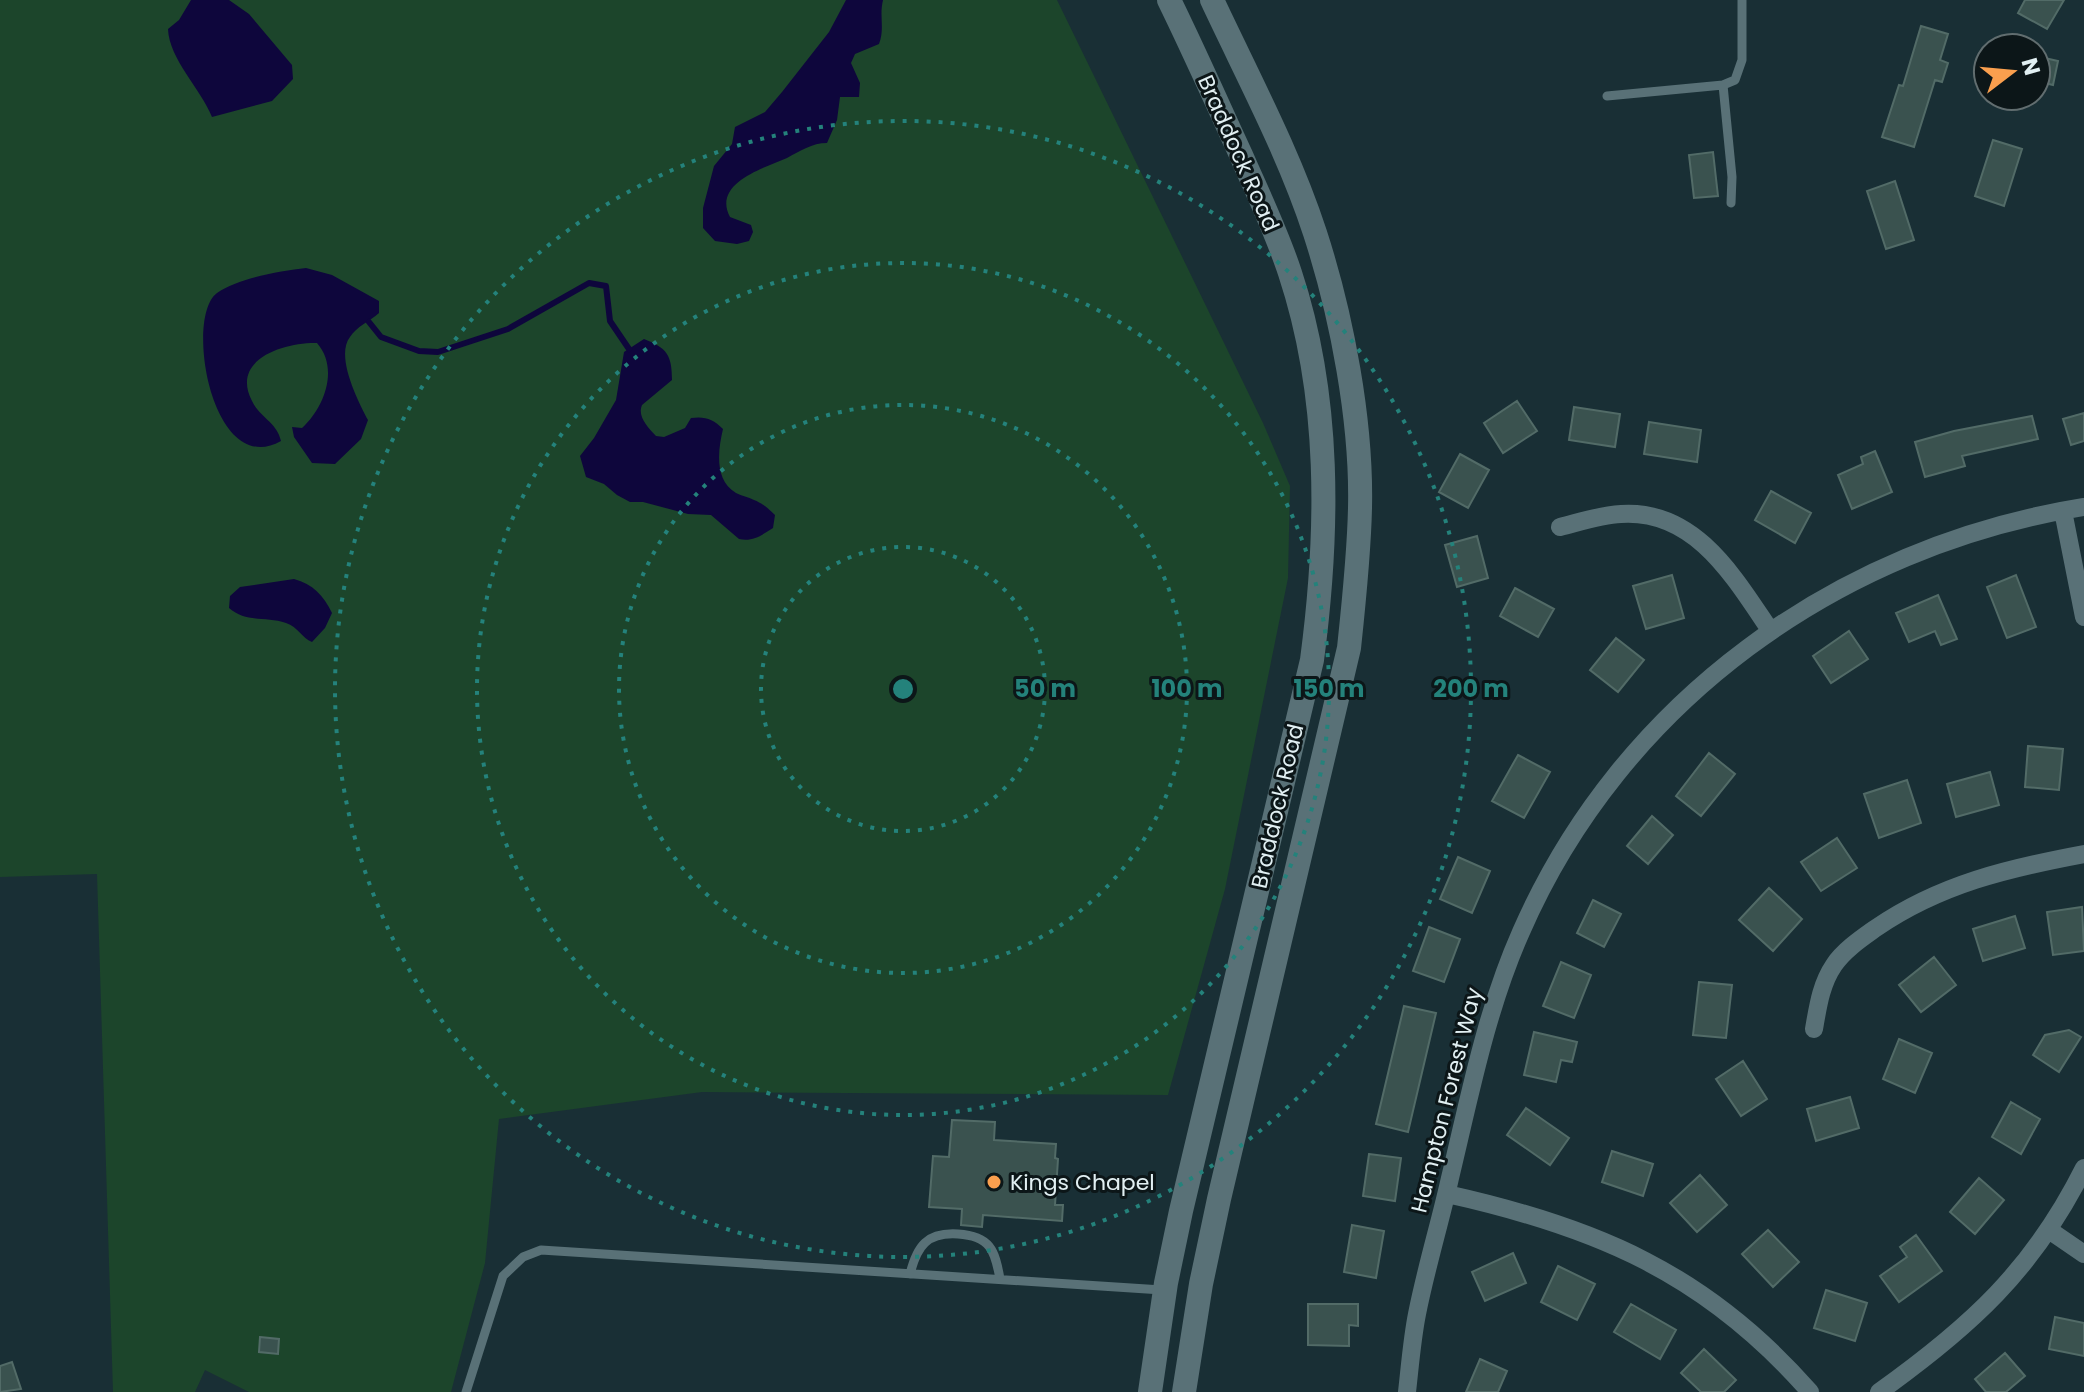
<svg xmlns="http://www.w3.org/2000/svg" width="2084" height="1392" viewBox="0 0 2084 1392" font-family="Poppins,sans-serif">
	<style>
		.green { fill: #1c452b }
		.water { fill: #0e063c }
		.lines { fill: none; stroke-linecap: round; stroke-linejoin: round }
		.stream { stroke: #0e063c; stroke-width: 6 }
		.building { fill: #3a524f; stroke: #526b67; stroke-width: 2 }
		.lane { stroke: #597177; stroke-width: 9 }
		.street { stroke: #597177; stroke-width: 18 }
		.secondary { stroke: #597177; stroke-width: 24 }
		.ring { fill: none; stroke: #24827b; stroke-width: 4; stroke-dasharray: 4 8 }
		.poi-dot { fill: #fa9f4e; stroke: #0c1618; stroke-width: 3 }
		.labels { text-anchor: middle; stroke-width: 6; stroke-linejoin: round; paint-order: stroke }
		.street-label { font-size: 22px; fill: #e1eff2; stroke: #0c1618 }
		.poi-label { font-size: 22px; fill: #e1eff2; stroke: #0c1618; text-anchor: start }
		.centre { fill: #24827b; stroke: #0c1618; stroke-width: 4 }
		.ring-label { font-size: 24px; text-anchor: middle; font-weight: bold; fill: #24827b; stroke: #0c1618; stroke-width: 6; stroke-linejoin: round; paint-order: stroke }
	</style>
	<rect width="100%" height="100%" fill="#192f35"/>
	<path class="green" d="M0 0H1057L1263 423 1290 486 1288 578 1225 889 1168 1095 702 1092 499 1119 485 1263 451 1392H249L205 1370 195 1392H113L97 874 0 877Z"/>
	<path class="water" d="M191 0H229L249 14 292 65 293 79 272 101 212 117C201 89 169 59 168 29L179 20Z
		M846 0H883C879 17 885 28 879 44L855 54 851 63 860 83 859 97H840L837 120 827 143C812 143 800 151 787 158 764 168 712 183 730 217L751 225 753 232 749 241 737 244 715 241 703 228V208L714 166 732 144 735 127 765 112 782 92 829 32Z
		M306 268 332 275 379 301V313C370 321 356 327 350 337 335 356 358 401 368 420L361 439 335 464 312 463 294 437 292 427 302 428C325 407 339 368 317 343 285 342 230 359 252 401 260 418 277 422 281 441 212 480 184 317 217 293 238 278 280 271 306 268Z
		M644 339C667 348 672 355 672 380L642 405C637 416 648 428 656 436L664 437 685 428 691 418C705 416 713 419 723 429 718 450 714 480 736 493 742 496 748 497 754 500 762 503 769 509 775 515L773 528C762 535 753 542 739 539L711 515 688 514 643 502H630L617 495 604 484 586 477 580 456 594 438 616 400 624 352Z
		M294 579C313 584 323 595 332 613L325 628 312 642C302 638 298 627 286 623 266 616 246 623 229 608L230 596 240 587Z"/>
	<g class="lines">
		<path class="stream" d="M369 322 381 337 419 351 438 352 508 329 589 283 606 286 610 321 629 349"/>
	</g>
	<path class="building" d="M2025 0H2064L2047 29 2018 13Z
		M1921 26 1948 34 1940 60 1948 63 1942 82 1935 80 1914 147 1882 137 1899 85 1903 86Z
		M2036 56 2058 61 2053 85 2036 81Z
		M1993 140 2022 149 2004 206 1975 196Z
		M1713 152 1718 196 1694 198 1689 155Z
		M1895 181 1914 240 1886 249 1867 191Z
		M1517 401 1537 431 1503 453 1484 423Z
		M1574 407 1620 414 1615 447 1569 440Z
		M2084 413V441L2071 445 2063 419Z
		M2032 416 2038 439 1962 456 1965 466 1925 477 1915 442 1954 431Z
		M1649 422 1701 430 1697 462 1644 454Z
		M1875 451 1892 492 1852 509 1838 475 1863 464 1861 457Z
		M1460 454 1489 470 1468 508 1439 492Z
		M1771 491 1811 513 1795 543 1755 520Z
		M1477 536 1488 578 1457 587 1445 545Z
		M1672 575 1684 618 1646 629 1633 586Z
		M2016 575 2036 627 2007 638 1987 587Z
		M1515 588 1554 609 1538 637 1500 616Z
		M1938 595 1957 639 1941 645 1935 631 1909 642 1896 613Z
		M1849 631 1868 659 1831 683 1813 656Z
		M1616 638 1644 660 1618 692 1590 670Z
		M2028 746 2063 749 2059 790 2025 787Z
		M1709 753 1735 774 1701 816 1676 796Z
		M1518 755 1550 772 1524 818 1492 801Z
		M1990 772 1999 805 1956 817 1947 784Z
		M1907 780 1921 823 1879 838 1864 794Z
		M1652 816 1673 835 1648 864 1627 846Z
		M1837 838 1857 868 1821 891 1801 862Z
		M1458 857 1490 871 1472 913 1440 899Z
		M1769 888 1802 919 1773 951 1739 920Z
		M1593 900 1621 914 1604 947 1577 933Z
		M2082 907 2084 951 2053 955 2047 912Z
		M2015 916 2025 948 1983 961 1973 929Z
		M1429 927 1460 939 1444 982 1413 971Z
		M1934 957 1956 985 1921 1012 1899 985Z
		M1561 962 1591 975 1574 1018 1543 1006Z
		M1699 982 1732 985 1726 1038 1693 1035Z
		M1404 1006 1436 1013 1408 1132 1376 1124Z
		M2069 1030 2081 1037 2059 1072 2033 1055 2045 1035Z
		M1534 1032 1577 1042 1572 1062 1561 1060 1556 1082 1524 1075Z
		M1899 1039 1932 1053 1915 1093 1883 1079Z
		M1743 1061 1767 1099 1741 1116 1716 1079Z
		M1850 1097 1859 1128 1816 1141 1807 1109Z
		M2011 1102 2040 1119 2021 1154 1992 1137Z
		M1526 1108 1569 1138 1550 1165 1507 1135Z
		M952 1120 995 1122 994 1140 1056 1144 1055 1158 1058 1159 1055 1205H1063L1062 1221 983 1215 982 1227 961 1225 962 1209 929 1207 933 1156 949 1157Z
		M1612 1151 1653 1164 1643 1196 1602 1182Z
		M1369 1154 1401 1158 1395 1201 1363 1196Z
		M1700 1175 1727 1205 1697 1232 1670 1203Z
		M1979 1178 2004 1200 1975 1234 1950 1212Z
		M1352 1225 1384 1231 1376 1278 1344 1272Z
		M1768 1230 1799 1262 1773 1287 1742 1254Z
		M1916 1235 1942 1271 1899 1302 1880 1276 1907 1257 1900 1247Z
		M1513 1253 1526 1283 1485 1301 1472 1272Z
		M1558 1266 1595 1284 1577 1320 1541 1302Z
		M1826 1290 1867 1303 1855 1341 1814 1328Z
		M1308 1304H1358V1326L1349 1325V1346L1308 1345Z
		M1631 1304 1676 1330 1660 1359 1614 1332Z
		M2055 1317 2084 1323V1356L2049 1349Z
		M260 1337 279 1339 278 1354 259 1352Z
		M1704 1349 1736 1380 1724 1392H1701L1681 1373Z
		M2005 1353 2025 1376 2006 1392H1986L1975 1379Z
		M1480 1359 1507 1371 1498 1392H1466Z
		M12 1362 21 1389 0 1392V1366Z"/>
	<g class="lines">
		<path class="lane" d="M1723 85 1732 177 1731 203
			M1607 96 1723 85 1735 80 1742 60V0
			M910 1274C917 1246 927 1232 958 1234 990 1236 995 1250 1000 1279
			M466 1392 503 1276 523 1257 541 1250 1162 1290"/>
		<path class="street" d="M2063 511 2084 617
			M1560 527C1580 522 1601 515 1621 514 1695 509 1734 577 1770 630
			M1814 1029C1818 1006 1821 984 1834 965 1844 950 1862 938 1876 928 1940 884 2009 868 2084 854
			M1447 1194C1596 1227 1707 1274 1810 1392
			M2049 1230 2084 1254
			M1407 1392C1410 1366 1412 1339 1417 1314 1426 1268 1440 1223 1450 1178 1470 1095 1486 1011 1521 932 1621 702 1838 546 2084 507
			M1879 1392C1970 1327 2033 1270 2084 1168"/>
		<path class="secondary" d="M1150 1392 1166 1283 1181 1211 1312 660C1329 531 1331 397 1290 273 1277 233 1258 194 1241 155 1217 103 1194 51 1169 0
			M1184 1392 1201 1284 1219 1199 1349 648C1354 601 1359 555 1360 508 1362 422 1342 316 1315 233 1289 153 1248 77 1212 0"/>
	</g>
	<g class="ring">
		<circle cx="903" cy="689" r="142"/>
		<circle cx="903" cy="689" r="284"/>
		<circle cx="903" cy="689" r="426"/>
		<circle cx="903" cy="689" r="568"/>
	</g>
	<circle class="poi-dot" cx="994" cy="1182" r="8"/>
	<g class="labels">
		<g class="street-label">
			<text transform="translate(1239 153) rotate(66)" y="8">Braddock Road</text>
			<text transform="translate(1277 806) rotate(-77)" y="8">Braddock Road</text>
			<text transform="translate(1446 1100) rotate(-76)" y="8">Hampton Forest Way</text>
		</g>
		<g class="poi-label">
			<text x="1010" y="1190">Kings Chapel</text>
		</g>
	</g>
	<circle cx="903" cy="689" r="12" class="centre"/>
	<g class="ring-label">
		<text x="1045" y="697">50 m</text>
		<text x="1187" y="697">100 m</text>
		<text x="1329" y="697">150 m</text>
		<text x="1471" y="697">200 m</text>
	</g>
	<g transform="translate(2012 72) rotate(74)"><circle r="38" fill="#0c1618" stroke="#616d6f" stroke-width="2"/>
	<path d="M0-6L14 30L0 20L-14 30Z" fill="#fa9f4e"/>
	<text y="-12" font-size="22" font-weight="bold" text-anchor="middle" fill="#e1eff2">N</text>
	</g>
</svg>
